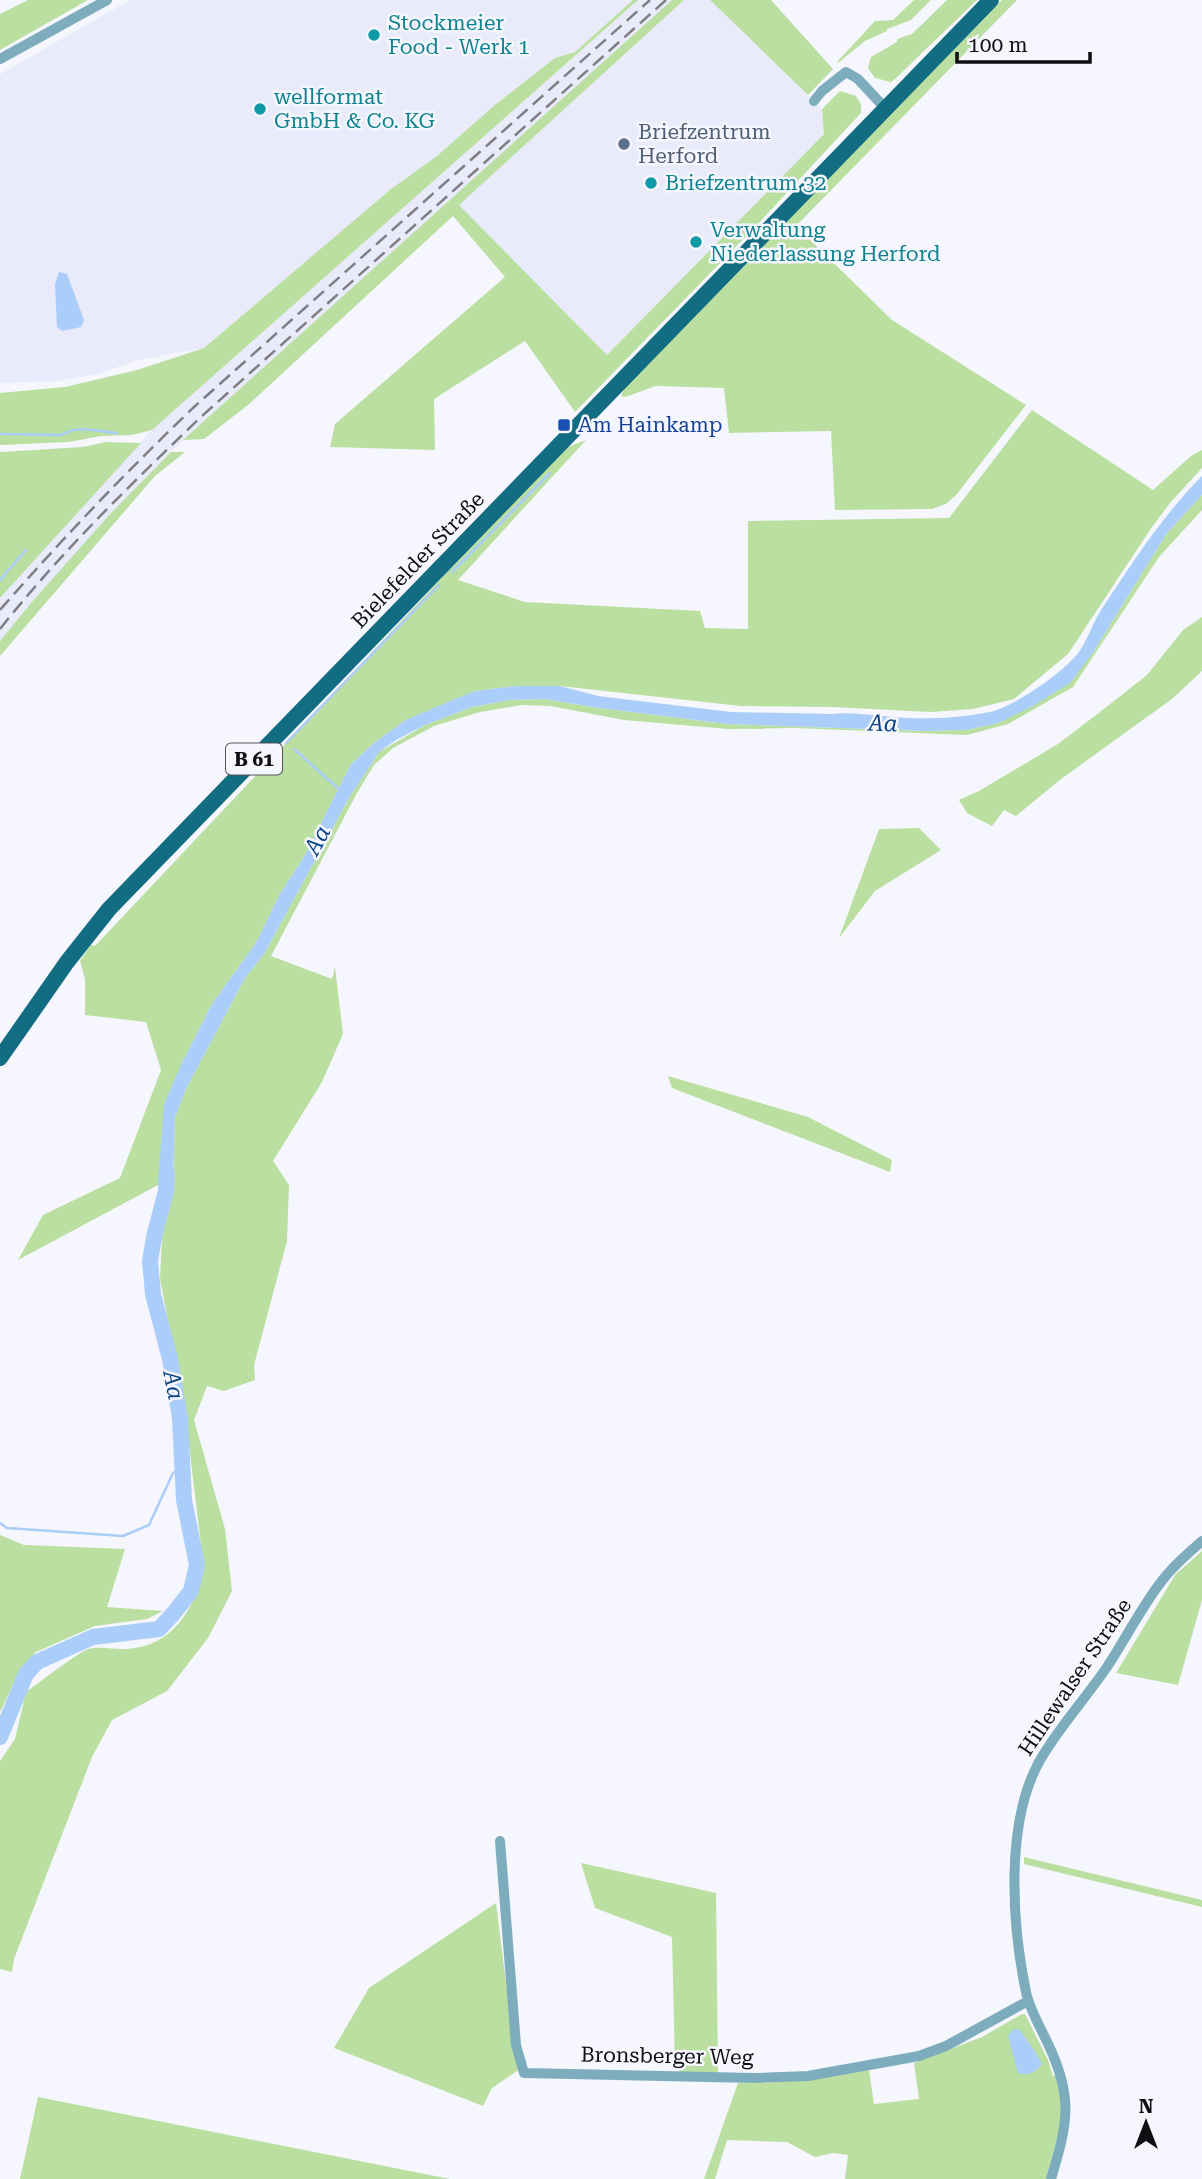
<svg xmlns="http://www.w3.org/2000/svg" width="1202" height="2179" viewBox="0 0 1202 2179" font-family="'Roboto Serif',serif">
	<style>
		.built { fill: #e9eafa }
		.green { fill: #badfa1 }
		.water { fill: #aacdfa }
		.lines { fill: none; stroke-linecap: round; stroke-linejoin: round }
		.stream { stroke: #aacdfa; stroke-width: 2.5 }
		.river { stroke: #aacdfa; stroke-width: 16 }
		.street { stroke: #7dadbd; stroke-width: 10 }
		.primary { stroke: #126c82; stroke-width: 16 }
		.rail { stroke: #7e7e83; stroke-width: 2.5; stroke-dasharray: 14 7; stroke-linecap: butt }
		.culture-dot { fill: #0f9aa8; stroke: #f6f6fe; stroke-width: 2.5 }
		.service-dot { fill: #5c6f8a; stroke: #f6f6fe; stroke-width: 2.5 }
		.transit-dot { fill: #1a4fb4; stroke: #f6f6fe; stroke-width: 2.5 }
		.labels { text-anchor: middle; stroke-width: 5; stroke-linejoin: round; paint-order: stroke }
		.shield { fill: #f6f6fe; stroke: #545459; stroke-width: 2 }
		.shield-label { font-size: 19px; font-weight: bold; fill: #0f0f12 }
		.culture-label { font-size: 21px; fill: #0d838f; stroke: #f6f6fe; text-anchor: start }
		.service-label { font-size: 21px; fill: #4e5e75; stroke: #f6f6fe; text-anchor: start }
		.transit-label { font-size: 21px; fill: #164399; stroke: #f6f6fe; text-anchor: start }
		.street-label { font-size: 21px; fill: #0f0f12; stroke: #f6f6fe }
		.water-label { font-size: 23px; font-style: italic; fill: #0a4587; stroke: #f6f6fe }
	</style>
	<rect width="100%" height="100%" fill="#f6f6fe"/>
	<path class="built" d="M130 0H633L575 52 555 58 496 104 437 156 391 189 204 348 138 360 98 374 58 381 0 383V74Z
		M638 0H672L183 440 111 513 0 641V598L152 430Z
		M684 0H710L822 109 824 134 607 355 458 205Z"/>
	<path class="green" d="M28 0H88L0 50V14Z
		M633 0H638L152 430 132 435 101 436 69 442 0 445V393L65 387 137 370 204 348 391 189 437 156 496 104 555 58 575 52Z
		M672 0H684L459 205 607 355 824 134 822 109 840 91 856 96 861 104V113L757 225 575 412 525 341 434 399 435 450 330 447 335 424 505 277 453 216 248 405 204 439 183 440Z
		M710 0H771L833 69 808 95Z
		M914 0H931L911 20 887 29V31L865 41 838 63 837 62 875 21 893 20Z
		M947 0H977L895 79 891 82 875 78 868 68 871 57 897 42V39L912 34Z
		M1002 0H1017L796 226 892 320 1026 405 957 494 946 504 932 509 835 510 831 431 729 433 724 388 656 386 625 397 621 396 625 387Z
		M1032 410 1153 490 1191 456 1202 450V468L1170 503 1152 527 1068 654 1014 699 973 709 931 712 832 707 741 706 560 686H517L475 691 406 720 374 743 351 764 304 857 280 894 256 943 212 1004 181 1065 158 1185 18 1260 43 1215 120 1178 161 1070 146 1022 85 1015V979L80 961 91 945 95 946 519 496 568 447 586 440 458 580 525 602 700 611 705 628 748 629V521L949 518Z
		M106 442 141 443 0 598V452L83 447Z
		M171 452H185L155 476 0 656V641L31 603 111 513Z
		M1202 495V510L1159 557 1073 687 1008 724 967 735 794 728 728 729 624 720 550 706 522 705 480 712 434 726 393 748 374 765 357 793 271 956 332 979 335 967 343 1034 322 1082 273 1161 289 1185 287 1241 254 1365 255 1380 224 1391 207 1386 194 1420 225 1529 232 1591 208 1638 167 1691 112 1720 92 1757 14 1959 12 1972 0 1969V1761L15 1739 26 1692C36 1685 81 1650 89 1649 101 1646 114 1650 127 1649 173 1646 193 1610 204 1570L184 1404 160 1279 162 1236 173 1178 175 1117 186 1089 245 978 264 954 349 798 379 752 425 725 472 707 509 700 545 699 599 708 727 724 925 731 966 730 998 723 1092 654 1167 533Z
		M1202 617V671L1172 699 1061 779 1016 816 1004 810 992 826 967 813 959 800 979 791 1058 744 1100 712 1147 675 1183 630Z
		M919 828 941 850 875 891 839 938 879 829Z
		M668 1076 808 1117 892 1160 890 1172 672 1088Z
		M0 1535 24 1545 125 1549 107 1607 163 1611 147 1619 95 1626 36 1652 22 1667 0 1712Z
		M1202 1551V1600L1178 1685 1116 1673 1175 1575Z
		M1024 1857 1202 1900V1907L1024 1864Z
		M581 1863 716 1893 718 2073H681L675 2067 672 1937 595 1908Z
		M496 1903 514 2047 520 2069 492 2088 483 2106 334 2048 369 1988Z
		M1025 2014 1048 2060 1053 2076 1056 2075 1062 2107 1060 2127 1046 2179H845L848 2155 833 2153 815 2157 787 2142 727 2140 715 2179H704L738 2083C782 2084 825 2078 869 2070L874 2104 919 2099 914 2063 982 2037 1020 2015Z
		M38 2097 450 2179H20Z"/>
	<path class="water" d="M59 272 67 274 84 320 81 327 62 331 57 327 55 284Z
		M1202 476V495L1167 533 1092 654 1070 683 1033 706 998 723 966 730 925 731 727 724 599 708 545 699 509 700 472 707 425 725 396 740 379 752 349 798 264 954 245 978 186 1089 175 1117 173 1178 166 1191 158 1185 164 1104 181 1065 212 1004 256 943 280 894 304 857 351 764 374 743 406 720 448 702 475 691 517 686H560L598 696 731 712 832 714C850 712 866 715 884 716 919 720 956 719 990 712 1015 706 1067 671 1081 649 1089 636 1094 620 1103 607 1133 562 1163 515 1202 476Z
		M1013 2029H1019C1022 2032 1041 2060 1042 2064 1036 2072 1028 2077 1018 2073L1008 2036Z"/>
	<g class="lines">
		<path class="stream" d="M0 434 62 435C77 424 100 432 117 433
			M452 572 550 473
			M0 580 26 550
			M286 743 439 585
			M294 749 341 791
			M0 1523 7 1528 123 1536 149 1525 173 1473 182 1467"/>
		<path class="river" d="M0 1737 26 1674 37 1662 93 1637 159 1629 173 1614 191 1591 197 1565 184 1500 180 1418 170 1359 153 1294 150 1261 154 1237 166 1191 167 1173"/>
		<path class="street" d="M0 59 107 0
			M814 101 822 91 846 72 858 79 885 108
			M500 1841 516 2045 524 2073 754 2078 808 2076 919 2056 946 2046 1028 2001
			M1051 2179C1067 2125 1074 2099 1049 2046 1041 2028 1030 2011 1026 1992 1012 1925 1005 1824 1039 1762 1056 1731 1086 1698 1107 1667 1124 1641 1139 1612 1158 1586 1170 1569 1186 1555 1202 1541"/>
		<path class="primary" d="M0 1058 67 962 109 909 991 0"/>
		<path class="rail" d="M0 610C62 539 126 472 194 407L650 0
			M0 629C61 552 131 484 202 416L666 0"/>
	</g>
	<g class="culture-dot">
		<circle cx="374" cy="35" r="7"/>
		<circle cx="260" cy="109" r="7"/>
		<circle cx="651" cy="183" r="7"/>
		<circle cx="696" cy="242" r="7"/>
	</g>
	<circle class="service-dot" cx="624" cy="144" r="7"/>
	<rect class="transit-dot" x="557" y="418" width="14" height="14" rx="3.5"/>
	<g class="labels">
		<rect class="shield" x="226" y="743.5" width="56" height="31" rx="5"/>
		<g class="shield-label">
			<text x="254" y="766">B 61</text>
		</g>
		<g class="culture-label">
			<text x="388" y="30">Stockmeier<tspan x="388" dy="24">Food - Werk 1</tspan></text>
			<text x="274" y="104">wellformat<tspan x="274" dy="24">GmbH &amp; Co. KG</tspan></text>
			<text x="665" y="190">Briefzentrum 32</text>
			<text x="710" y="237">Verwaltung<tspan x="710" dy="24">Niederlassung Herford</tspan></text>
		</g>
		<g class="service-label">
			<text x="638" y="139">Briefzentrum<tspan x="638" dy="24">Herford</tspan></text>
		</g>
		<g class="transit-label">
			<text x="578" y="432">Am Hainkamp</text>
		</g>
		<g class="street-label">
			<text transform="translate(418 560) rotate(-46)" y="7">Bielefelder Straße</text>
			<text transform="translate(1075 1677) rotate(-56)" y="7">Hillewalser Straße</text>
			<text transform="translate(667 2056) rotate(1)" y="7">Bronsberger Weg</text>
		</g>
		<g class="water-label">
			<text transform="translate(883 723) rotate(2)" y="8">Aa</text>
			<text transform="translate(317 840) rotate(-61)" y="8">Aa</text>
			<text transform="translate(174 1385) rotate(79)" y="8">Aa</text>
		</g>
	</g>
	<g transform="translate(1146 2123)" stroke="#f6f6fe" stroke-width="5" paint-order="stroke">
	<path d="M0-5L12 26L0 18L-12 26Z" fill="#0f0f12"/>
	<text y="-10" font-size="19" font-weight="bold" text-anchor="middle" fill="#0f0f12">N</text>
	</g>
	<path d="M957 52v10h133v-10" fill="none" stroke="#0f0f12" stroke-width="3.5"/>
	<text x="968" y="52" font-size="21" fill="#0f0f12" stroke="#f6f6fe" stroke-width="5" paint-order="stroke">100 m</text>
</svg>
